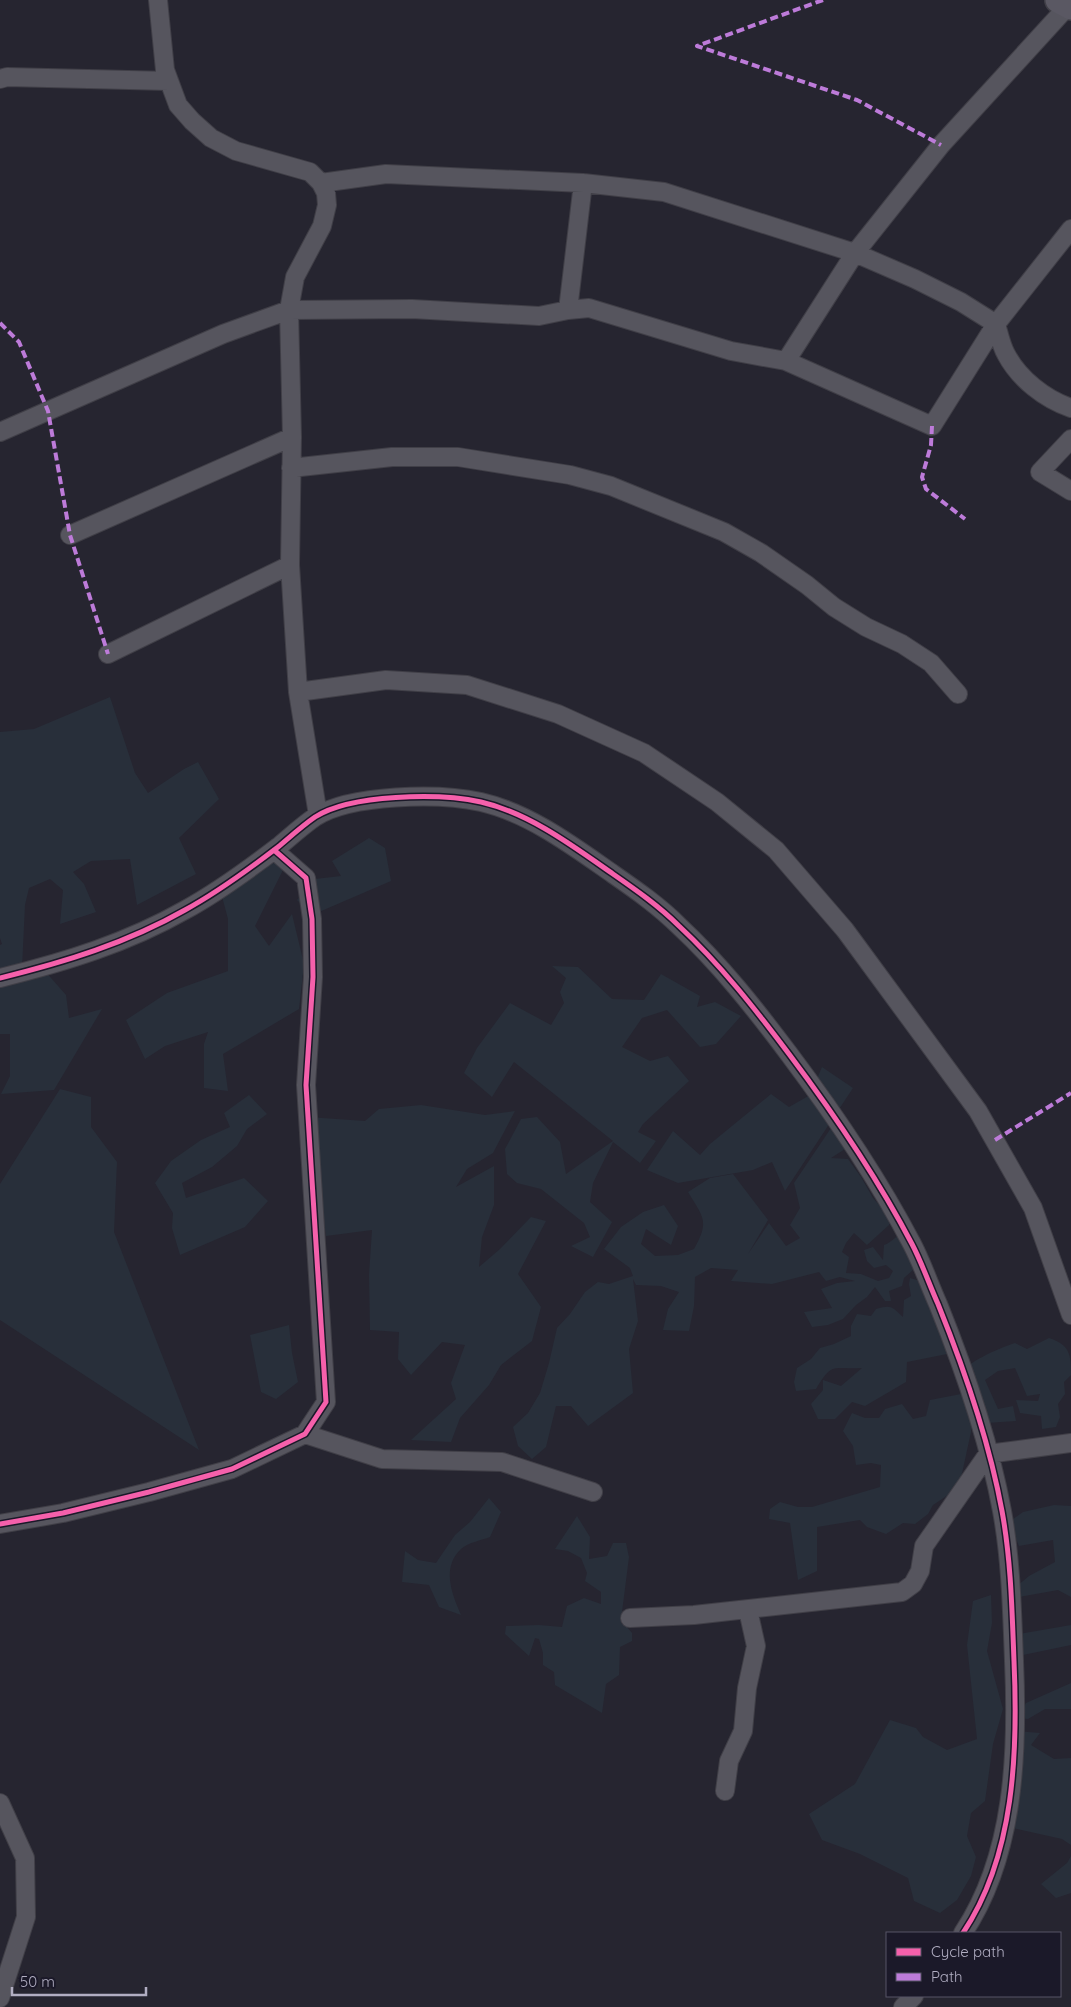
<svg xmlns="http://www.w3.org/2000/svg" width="1071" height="2007" viewBox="0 0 1071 2007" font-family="Quicksand,sans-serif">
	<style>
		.green { fill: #282f3a }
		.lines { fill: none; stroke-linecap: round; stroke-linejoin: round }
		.street-casing { stroke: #403f47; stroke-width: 20 }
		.secondary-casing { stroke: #403f47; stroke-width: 28 }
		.street { stroke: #56555e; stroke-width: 18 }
		.secondary { stroke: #5a5863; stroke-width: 25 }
		.quiet { stroke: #bd7bd9; stroke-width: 4; stroke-dasharray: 8 4; stroke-linecap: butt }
		.cycleway-casing { stroke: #1b1929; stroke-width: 8 }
		.cycleway { stroke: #f560ab; stroke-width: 5 }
	</style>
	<rect width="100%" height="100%" fill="#262530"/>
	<path class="green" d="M110 697 135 773 148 793 184 769 198 762 219 799 179 838 196 874 137 905 130 859 91 861 73 872 84 884 96 912 60 924 63 890 50 879 29 888 25 905 22 968 44 970 66 995 69 1018 102 1009 54 1090 1 1094 10 1076V1034H0V945L2 944 0 938V732L34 729Z
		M369 838 385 848 391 881 312 915 297 900 315 879 341 876 332 861Z
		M284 858 283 870 255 926 269 946 292 914 304 964 299 1009 223 1054 228 1091 204 1088V1044L208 1032 165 1046 145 1059 126 1020 167 993 228 971V919L220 889Z
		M552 966 578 967 612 999 644 1000 661 974 700 996 697 1007 715 1002 741 1016 716 1044 700 1047 667 1010 642 1018 622 1047 650 1061 668 1056 689 1081 643 1124 638 1132 656 1141 640 1163 613 1142 593 1183 590 1202 612 1222 593 1257 571 1246 590 1237 584 1223 541 1189 517 1183 507 1174 505 1149 521 1119 537 1117 560 1142 566 1174 613 1141 514 1062 492 1097 464 1073 477 1048 510 1003 551 1025 564 1003 560 992 566 978Z
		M822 1067 853 1088 785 1191 772 1162 753 1170 678 1183 647 1170 673 1131 700 1155 710 1144 771 1094 789 1107 810 1095Z
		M60 1089 91 1097V1127L117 1162 114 1232 199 1450 0 1320V1184Z
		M249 1095 267 1114 247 1129 237 1146 212 1167 182 1183 186 1198 244 1178 268 1201 245 1227 180 1255 172 1228 173 1213 155 1183 171 1161 201 1140 230 1127 224 1113Z
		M421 1105 485 1115 515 1111 493 1153 467 1169 456 1187 494 1166V1205L482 1237 479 1267 500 1249 531 1217 546 1221 518 1274 541 1307 532 1341 501 1365 489 1385 460 1418 451 1442 411 1440 456 1399 451 1383 465 1345 442 1342 411 1375 398 1359 399 1332 370 1330 369 1275 372 1230 326 1236 308 1117 365 1121 379 1109Z
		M831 1128 845 1149 831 1158 848 1159 861 1177 873 1198 891 1218 889 1225 867 1245 854 1233 846 1243 842 1252 849 1257 846 1273 861 1274 878 1281 889 1278 893 1271 886 1265 874 1268 867 1261 864 1250 873 1247 883 1260 884 1245C893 1242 896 1235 905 1231L915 1237 908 1258 914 1269 904 1278 902 1286 889 1291 891 1301H885L875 1287 867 1297 856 1305 843 1319 828 1325 812 1327 804 1312 832 1308 821 1289 837 1283 855 1281 840 1277 826 1281 819 1272 772 1284 731 1281 738 1270 711 1268 695 1277 694 1306 689 1331 663 1330 668 1309 679 1292 661 1286 636 1285 633 1279 638 1321 629 1349 633 1393 588 1426 571 1406H556L546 1447 532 1459 518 1446 513 1427 528 1413 540 1393 549 1363 557 1328 570 1314 585 1292 598 1282 609 1284 633 1276 630 1268 604 1249 621 1227 643 1212 664 1205 678 1226 671 1245 646 1229 641 1244 655 1256 678 1255 694 1249C710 1221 703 1217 688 1192L710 1178 733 1174 768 1220 748 1254 769 1223 786 1246 800 1238 790 1225 800 1208 794 1183Z
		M910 1278 917 1280 927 1299 947 1354 907 1362 906 1382 865 1406 852 1402 835 1419H818L811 1404 823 1390V1380L841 1386 862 1368C832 1370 833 1361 816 1389L796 1391 794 1382 797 1368 811 1359 820 1348 834 1344 851 1336V1326L857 1314 871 1316 876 1309C891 1305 891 1306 903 1317L904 1300 911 1296 909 1284Z
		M289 1325 292 1353 298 1382 276 1399 261 1392 250 1335Z
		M1049 1338C1070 1345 1071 1354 1071 1375L1064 1382 1065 1394 1058 1404 1060 1417 1056 1427 1042 1429 1041 1416 1020 1413 1016 1400 1038 1401 1040 1394 1027 1396 1015 1368 998 1371 985 1380 998 1409 1013 1406 1016 1421 986 1423 975 1403 956 1377C969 1361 995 1350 1015 1343L1027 1349Z
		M961 1394 971 1413V1432L961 1478 951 1493 933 1505 928 1514 915 1524 903 1523 886 1534 867 1527 860 1520 817 1527V1571L798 1580 790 1523 769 1519 770 1509 780 1502 798 1507H812L880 1487 881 1465 871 1463 856 1465 853 1446 843 1431 852 1413 865 1418H879L885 1409 902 1404 913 1419 926 1416 930 1400Z
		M489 1498 501 1512 490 1537C482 1540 467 1543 461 1549 441 1568 452 1594 461 1615L439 1607 429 1585 402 1582 405 1551 418 1560 436 1563 455 1535 470 1522Z
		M1054 1505 1071 1506V1597L1058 1590 1019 1597 1017 1586 1029 1576 1055 1562 1053 1540 1019 1546 1009 1522 1023 1512Z
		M577 1516 590 1537 589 1559 607 1556 613 1543H626L629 1557 621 1620 632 1633V1641L620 1647 619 1675 606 1684 602 1713 555 1685 554 1672 543 1665V1653L539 1639 535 1638 529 1656 505 1634 506 1626 539 1625 562 1627 567 1606 584 1598 601 1604V1592L585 1581 587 1573 581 1558 568 1551 555 1549Z
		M991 1595 992 1623 987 1651 1003 1709 993 1744 985 1801 971 1813 967 1836 976 1857 971 1876 957 1900 940 1913 914 1901 908 1878 860 1854 822 1840 809 1814 855 1784 890 1720 916 1728 923 1737 947 1750 977 1739 967 1645 973 1601Z
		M1071 1625V1645L1023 1655 1013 1635Z
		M1071 1683V1709H1045L1028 1719 1017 1718 1026 1703Z
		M1016 1731 1040 1733 1031 1745 1054 1759 1071 1758V1845L1062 1839 1004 1826Z
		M1071 1856V1893L1056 1898 1041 1884 1067 1863Z"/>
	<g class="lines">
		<g class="street-casing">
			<path id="street" d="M158 0 165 70 178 105 192 121 211 138 236 151 310 172 321 183 326 193 327 205 322 226 295 277 289 310 292 437 290 565 298 692 318 815
				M1068 6 941 145 855 253 786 361 932 426 996 324 1071 229
				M0 79 7 77 169 81
				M321 183 386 174 583 183 664 192 855 253 915 279 961 302 996 324C999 334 1001 345 1006 354 1019 379 1045 399 1071 408
				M568 310 583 183
				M0 432 223 334 289 310 412 309 539 316 568 310 589 308 731 351 786 361
				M1071 439 1040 472 1071 491
				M291 468 392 457H458L570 475 611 486 724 532 761 553 807 585 834 607 866 627 902 644 931 663 958 694
				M70 535 292 437
				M108 654 290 565
				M298 692 386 680 467 685 558 714 644 753 717 802 776 850 845 930 978 1111 1033 1208 1071 1315
				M0 978C65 962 127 943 185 910 218 892 248 870 278 847 290 837 302 826 315 817 351 794 439 793 481 802 529 813 573 846 613 874 636 890 659 906 679 926 720 964 756 1010 789 1054 834 1114 877 1177 912 1244 922 1263 929 1284 938 1304 965 1371 989 1440 1002 1511 1011 1560 1012 1610 1014 1661 1018 1751 1015 1855 963 1933
				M305 1434 382 1459 502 1462 593 1492
				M0 1524 63 1513 149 1492 232 1469 305 1434 326 1402 306 1085 313 977 312 919 306 878 274 850
				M630 1618 694 1615 902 1592 913 1584 920 1571 924 1546 988 1454 1071 1443
				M725 1791 729 1761 743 1731 747 1688 756 1646 748 1610
				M0 1803 25 1858 26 1917 0 1998
				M903 2007 914 1996"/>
		</g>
		<g class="secondary-casing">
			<path id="secondary" d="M1058 0 1071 7"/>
		</g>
		<use href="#street" class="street"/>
		<use href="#secondary" class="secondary"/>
		<path class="quiet" d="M823 0 697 46 857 100 941 145
			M0 323 19 342 48 411 70 535 108 654
			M932 426 931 445 922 477 926 489 965 519
			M995 1140 1071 1093"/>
		<g class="cycleway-casing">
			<path id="cycleway" d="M0 978C65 962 127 943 185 910 218 892 248 870 278 847 290 837 302 826 315 817 351 794 439 793 481 802 529 813 573 846 613 874 636 890 659 906 679 926 720 964 756 1010 789 1054 834 1114 877 1177 912 1244 922 1263 929 1284 938 1304 965 1371 989 1440 1002 1511 1011 1560 1012 1610 1014 1661 1018 1751 1015 1855 963 1933
				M0 1524 63 1513 149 1492 232 1469 305 1434 326 1402 306 1085 313 977 312 919 306 878 274 850"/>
		</g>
		<use href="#cycleway" class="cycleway"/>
	</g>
	<rect x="886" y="1932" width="175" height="65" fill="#1b1929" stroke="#575566"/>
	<rect x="896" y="1948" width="25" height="8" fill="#f560ab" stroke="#575566"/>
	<text x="931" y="1957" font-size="15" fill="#b1aec2">Cycle path</text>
	<rect x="896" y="1973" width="25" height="8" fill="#bd7bd9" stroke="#575566"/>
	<text x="931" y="1982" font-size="15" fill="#b1aec2">Path</text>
	<path d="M12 1987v8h134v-8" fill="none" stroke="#b1aec2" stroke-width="2.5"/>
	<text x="20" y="1987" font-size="15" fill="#b1aec2" stroke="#1b1929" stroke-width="4" paint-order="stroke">50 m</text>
</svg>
